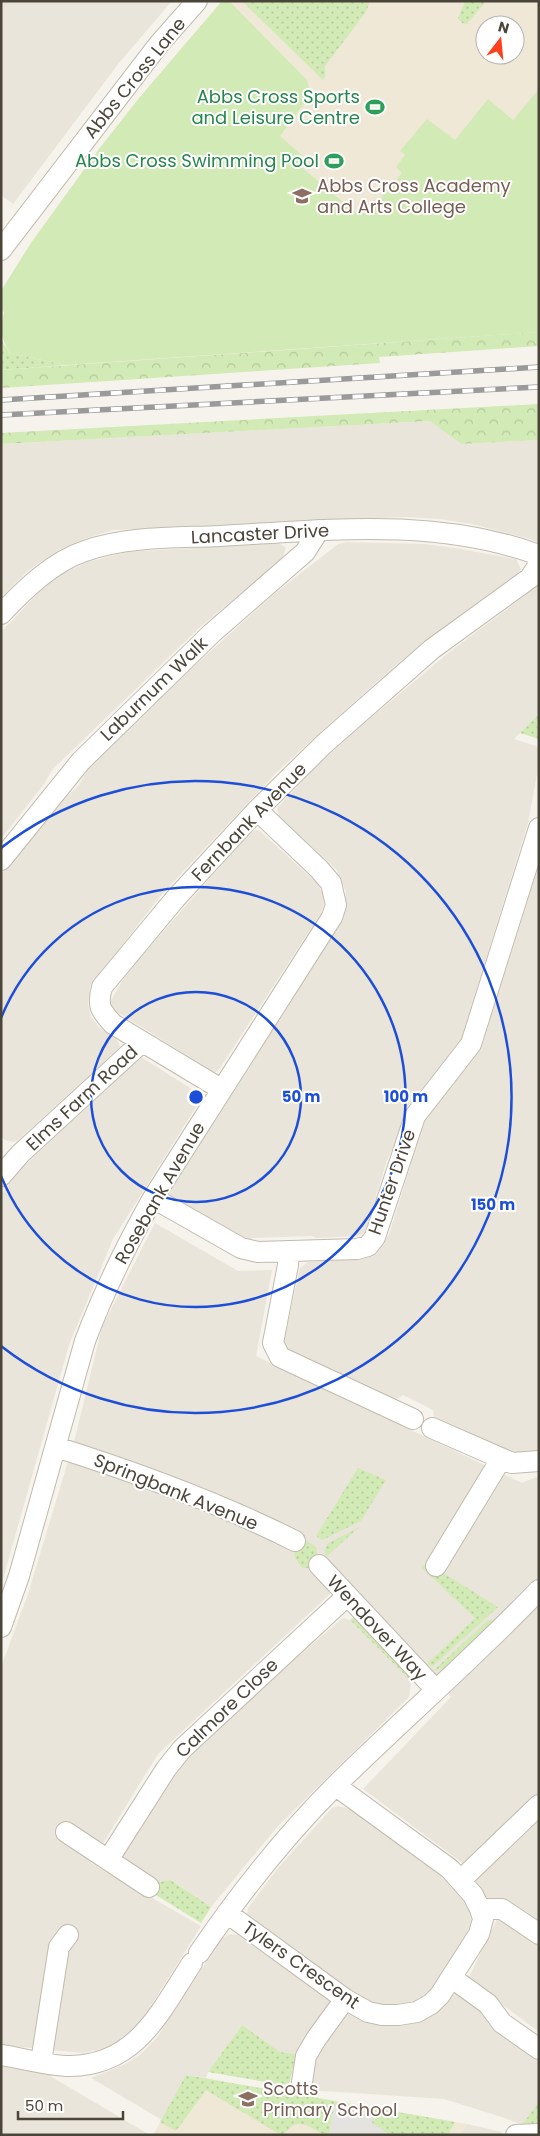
<svg xmlns="http://www.w3.org/2000/svg" width="540" height="2136" viewBox="0 0 540 2136" font-family="Poppins,sans-serif">
	<style>
		.residential { fill: #eae5da }
		.education { fill: #efe8d6; fill-rule: evenodd }
		.grass { fill: url(#grass-dots) }
		.forest { fill: url(#forest-crowns) }
		.park { fill: #d2eab5 }
		.parking { fill: #e5e3e0 }
		.lines { fill: none; stroke-linecap: round; stroke-linejoin: round }
		.minor-casing { stroke: #c2bbae; stroke-width: 22 }
		.minor { stroke: #fff; stroke-width: 20 }
		.rail-casing { stroke: #9a9a9a; stroke-width: 5.5 }
		.rail { stroke: #fff; stroke-width: 4; stroke-dasharray: 11; stroke-linecap: butt }
		.ring { fill: none; stroke: #1d4ed8; stroke-width: 2.5 }
		.labels { text-anchor: middle; stroke-width: 4; stroke-linejoin: round; paint-order: stroke }
		.street-label { font-size: 18px; fill: #4b4439; stroke: #fff }
		.leisure-label { font-size: 18px; fill: #27864d; stroke: #fff; text-anchor: end }
		.education-label { font-size: 18px; fill: #785e54; stroke: #fff; text-anchor: start }
		.centre { fill: #1d4ed8; stroke: #fff; stroke-width: 2.5 }
		.ring-label { font-size: 15px; text-anchor: middle; font-weight: bold; fill: #1d4ed8; stroke: #fff; stroke-width: 4; stroke-linejoin: round; paint-order: stroke }
	</style>
	<defs>
		<pattern id="grass-dots" width="8" height="8" patternUnits="userSpaceOnUse" patternTransform="scale(1.25)"><rect width="8" height="8" fill="#d2eab5"/><path d="M2 2h.1M6 6h.1" fill="none" stroke="#b6ca9c" stroke-width="1.8" stroke-linecap="round"/></pattern>
		<pattern id="forest-crowns" width="20" height="18" patternUnits="userSpaceOnUse" patternTransform="scale(1.25)"><rect width="20" height="18" fill="#d2eab5"/><path d="M2 6a3 3 0 1 1 6 0M12 15a3 3 0 1 1 6 0" fill="none" stroke="#b6ca9c"/></pattern>
	</defs>
	<rect width="100%" height="100%" fill="#f6f3ec"/>
	<path class="residential" d="M1 1H172L119 63 13 204 1 195Z
		M430 421 461 444 539 440V543L530 539 472 524 439 519 407 517 113 530 84 539 57 551 29 570 1 597V444Z
		M346 542 426 544 461 549 516 559 521 569 517 574 402 660 328 725 277 772 162 894 90 986 88 1004 91 1017 99 1027 117 1040 120 1046 118 1049 17 1141 13 1142 5 1140 1 1137V875L54 809 79 785 90 766 174 684 273 595 338 544Z
		M279 543 286 548 282 559 200 627 52 770 44 784 1 839V632L5 628 44 587 62 574 88 562 127 552Z
		M539 585V714L514 739 539 747V764L528 823 461 1040 408 1106 396 1141 387 1160 366 1230 362 1234 358 1236 316 1238 312 1236 252 1238 248 1241 166 1198 343 919 346 892 337 870 279 816 277 808 317 766 360 727 447 654Z
		M257 830 260 831 318 884 323 894 324 904 321 913 218 1071 214 1072 114 1010 110 1002 128 971 251 832Z
		M539 864V1450L516 1454 505 1451 434 1417 433 1410 403 1395 394 1401 287 1350 284 1341 300 1268 308 1262 360 1259 376 1252 389 1235 424 1121 482 1046Z
		M141 1057 203 1096 113 1239 69 1345 1 1586V1194L23 1167Z
		M155 1223 238 1271 272 1270 256 1356 522 1483 539 1476V2032L468 1979 498 1917 465 1865 363 1789 451 1697 346 1579 158 1754 91 1863 201 1926 144 2017 133 2030 110 2047 82 2053 1 2045V1667L28 1594 75 1438 102 1327Z
		M343 1618 350 1620 409 1679 411 1684 409 1697 278 1826 211 1907 172 1880 158 1882 124 1859 122 1854 168 1779 217 1725Z
		M338 1806 350 1809 456 1887 470 1912 471 1925 434 1986 423 1996 413 2002 400 2006 387 2007 366 2002 247 1917 248 1908 278 1868 332 1808Z
		M229 1934 238 1935 334 2003 301 2055 280 2052 242 2025 208 2072 206 2078 186 2075 162 2120 91 2078 125 2064 141 2054 158 2036 221 1939Z
		M459 1991 539 2059V2101L522 2125 502 2117 444 2099 308 2090 313 2056 344 2010 366 2021 387 2025 407 2024 428 2015Z
		M1 2066 45 2073 150 2135H1Z
		M467 2124 502 2132 501 2135H460Z"/>
	<path class="education" d="M222 1H539V332L65 365 1 334 4 312 1 310V291L31 243 99 149 140 97ZM485 25H515V55H485Z
		M186 2075 467 2124 460 2135H153Z"/>
	<path class="grass" d="M242 1H370L366 12 325 66V77L323 80Z
		M465 1H486L467 24 462 23 458 18Z
		M1 334 3 343 10 353 65 365 1 370Z
		M539 714V739L520 733Z
		M358 1468 386 1480 361 1521 322 1540 316 1536Z
		M359 1527 326 1557 325 1550 327 1544Z
		M300 1540H306L316 1547 318 1560 312 1568H302L295 1558 294 1547Z
		M424 1565 440 1571 498 1607 433 1666 426 1665 475 1618 421 1567Z
		M354 1617 411 1678 409 1679 350 1620Z
		M488 1620 494 1621 442 1669 433 1671Z
		M171 1880 211 1907 201 1923 151 1892 158 1882Z
		M242 2025 280 2052 301 2055 299 2068 293 2067 289 2086 208 2072Z
		M186 2075 455 2122 448 2135H390L372 2123 373 2112 334 2105 329 2135C317 2135 308 2120 294 2125 289 2128 286 2133 281 2135L206 2090 176 2131 160 2122Z
		M539 2101V2125H522Z"/>
	<path class="forest" d="M539 332V346L379 357 380 363 1 388V370Z
		M539 404V440L461 444 430 421 1 444V433Z"/>
	<path class="park" d="M222 1H229L307 80 311 94 280 136 305 158 299 165 356 213 359 210 361 211 367 205 372 209 402 173 396 167 405 155 400 151 427 119 455 140 488 99 513 120 539 89V332L65 365 10 353C1 339 0 328 4 312L1 310V291L31 243 99 149 140 97Z"/>
	<path class="parking" d="M334 2105 374 2112 372 2123 390 2135H329Z"/>
	<g class="lines">
		<g class="minor-casing">
			<path id="minor" d="M1 250 159 44 197 1
				M1 614C25 589 52 562 85 551 127 536 176 538 220 536 328 530 435 517 539 555
				M1 860 81 761 212 633 305 552 319 530
				M221 1089 113 1024C100 1010 97 1006 102 987L175 899 257 810 324 744 432 649 530 578 539 564
				M1 1176 20 1154 142 1042
				M153 1198 241 1248 258 1252 357 1249 368 1246 375 1237 415 1116 471 1044 539 828
				M288 1251V1265L273 1343 280 1357 413 1419
				M432 1428 512 1463 539 1461
				M56 1447C138 1473 218 1502 295 1541
				M319 1565 436 1690
				M436 1566 501 1459
				M1 1627 19 1576 85 1341C104 1291 127 1244 153 1198L332 917 336 905 331 883 319 869 257 810
				M66 1832 149 1887
				M108 1860 166 1769 182 1749 347 1596
				M461 1880 539 1805
				M480 1909H502L539 1934
				M227 1913 345 1999 368 2012 382 2015H398L417 2012 431 2004 440 1995 479 1934 483 1919 480 1909 473 1895 450 1869 336 1786
				M199 1953C240 1893 285 1836 336 1785 403 1719 474 1658 539 1590
				M452 1978 488 2004 502 2023 539 2049
				M1 2055C23 2058 47 2066 70 2066 137 2065 160 2012 192 1963
				M41 2062 59 1947 68 1935
				M302 2082 306 2056 316 2039 345 1999
				M516 2135 539 2134"/>
		</g>
		<use href="#minor" class="minor"/>
		<g class="rail-casing">
			<path id="rail" d="M1 400 539 367
				M1 415 539 387"/>
		</g>
		<use href="#rail" class="rail"/>
	</g>
	<g class="ring">
		<circle cx="196" cy="1097" r="105"/>
		<path d="M1 1018A210 210 0 1 1 1 1176"/>
		<path d="M1 848A316 316 0 1 1 1 1346"/>
	</g>
	<defs>
		<g id="stadium-bare" transform="scale(1.5)"><path d="M0-5a6.5 5 0 1 0 0 10a6.5 5 0 1 0 0-10ZM-3.5-1.8h7v3.6h-7Z" fill="#2e9e5b" stroke="#fff" stroke-width="2.5" paint-order="stroke"/></g>
		<g id="school-bare" transform="scale(1.5)"><path d="M0-5L7-2L0 1L-7-2ZM-4 1L0 2.5L4 1V4Q0 6-4 4Z" fill="#8d6e63" stroke="#fff" stroke-width="2.5" paint-order="stroke"/></g>
	</defs>
	<g fill-rule="evenodd">
		<use href="#stadium-bare" x="375" y="107"/>
		<use href="#stadium-bare" x="334" y="161"/>
		<use href="#school-bare" x="302" y="196"/>
		<use href="#school-bare" x="248" y="2099"/>
	</g>
	<g class="labels">
		<g class="street-label">
			<text transform="translate(135 78) rotate(-51)" y="6">Abbs Cross Lane</text>
			<text transform="translate(260 534) rotate(-3)" y="6">Lancaster Drive</text>
			<text transform="translate(154 689) rotate(-44)" y="6">Laburnum Walk</text>
			<text transform="translate(249 822) rotate(-46)" y="6">Fernbank Avenue</text>
			<text transform="translate(82 1098) rotate(-43)" y="6">Elms Farm Road</text>
			<text transform="translate(392 1182) rotate(-71)" y="6">Hunter Drive</text>
			<text transform="translate(160 1193) rotate(-60)" y="6">Rosebank Avenue</text>
			<text transform="translate(176 1492) rotate(22)" y="6">Springbank Avenue</text>
			<text transform="translate(377 1628) rotate(47)" y="6">Wendover Way</text>
			<text transform="translate(227 1708) rotate(-44)" y="6">Calmore Close</text>
			<text transform="translate(301 1965) rotate(35)" y="6">Tylers Crescent</text>
		</g>
		<g class="leisure-label">
			<text x="360" y="103">Abbs Cross Sports<tspan x="360" dy="21">and Leisure Centre</tspan></text>
			<text x="319" y="167">Abbs Cross Swimming Pool</text>
		</g>
		<g class="education-label">
			<text x="317" y="192">Abbs Cross Academy<tspan x="317" dy="21">and Arts College</tspan></text>
			<text x="263" y="2095">Scotts<tspan x="263" dy="21">Primary School</tspan></text>
		</g>
	</g>
	<circle cx="196" cy="1097" r="8" class="centre"/>
	<g class="ring-label">
		<text x="301" y="1102">50 m</text>
		<text x="406" y="1102">100 m</text>
		<text x="493" y="1210">150 m</text>
	</g>
	<rect width="540" height="2136" fill="none" stroke="#4b4439" stroke-width="5"/>
	<g transform="translate(500 40) rotate(16)"><circle r="24" fill="#ffffff" stroke="#b7b4b0"/>
	<path d="M0-4L9 19L0 12L-9 19Z" fill="#fc3f1d"/>
	<text y="-8" font-size="14" font-weight="bold" text-anchor="middle" fill="#4b4439">N</text>
	</g>
	<path d="M18 2111v8h105v-8" fill="none" stroke="#4b4439" stroke-width="2.5"/>
	<text x="25" y="2111" font-size="15" fill="#4b4439" stroke="#ffffff" stroke-width="4" paint-order="stroke">50 m</text>
</svg>
